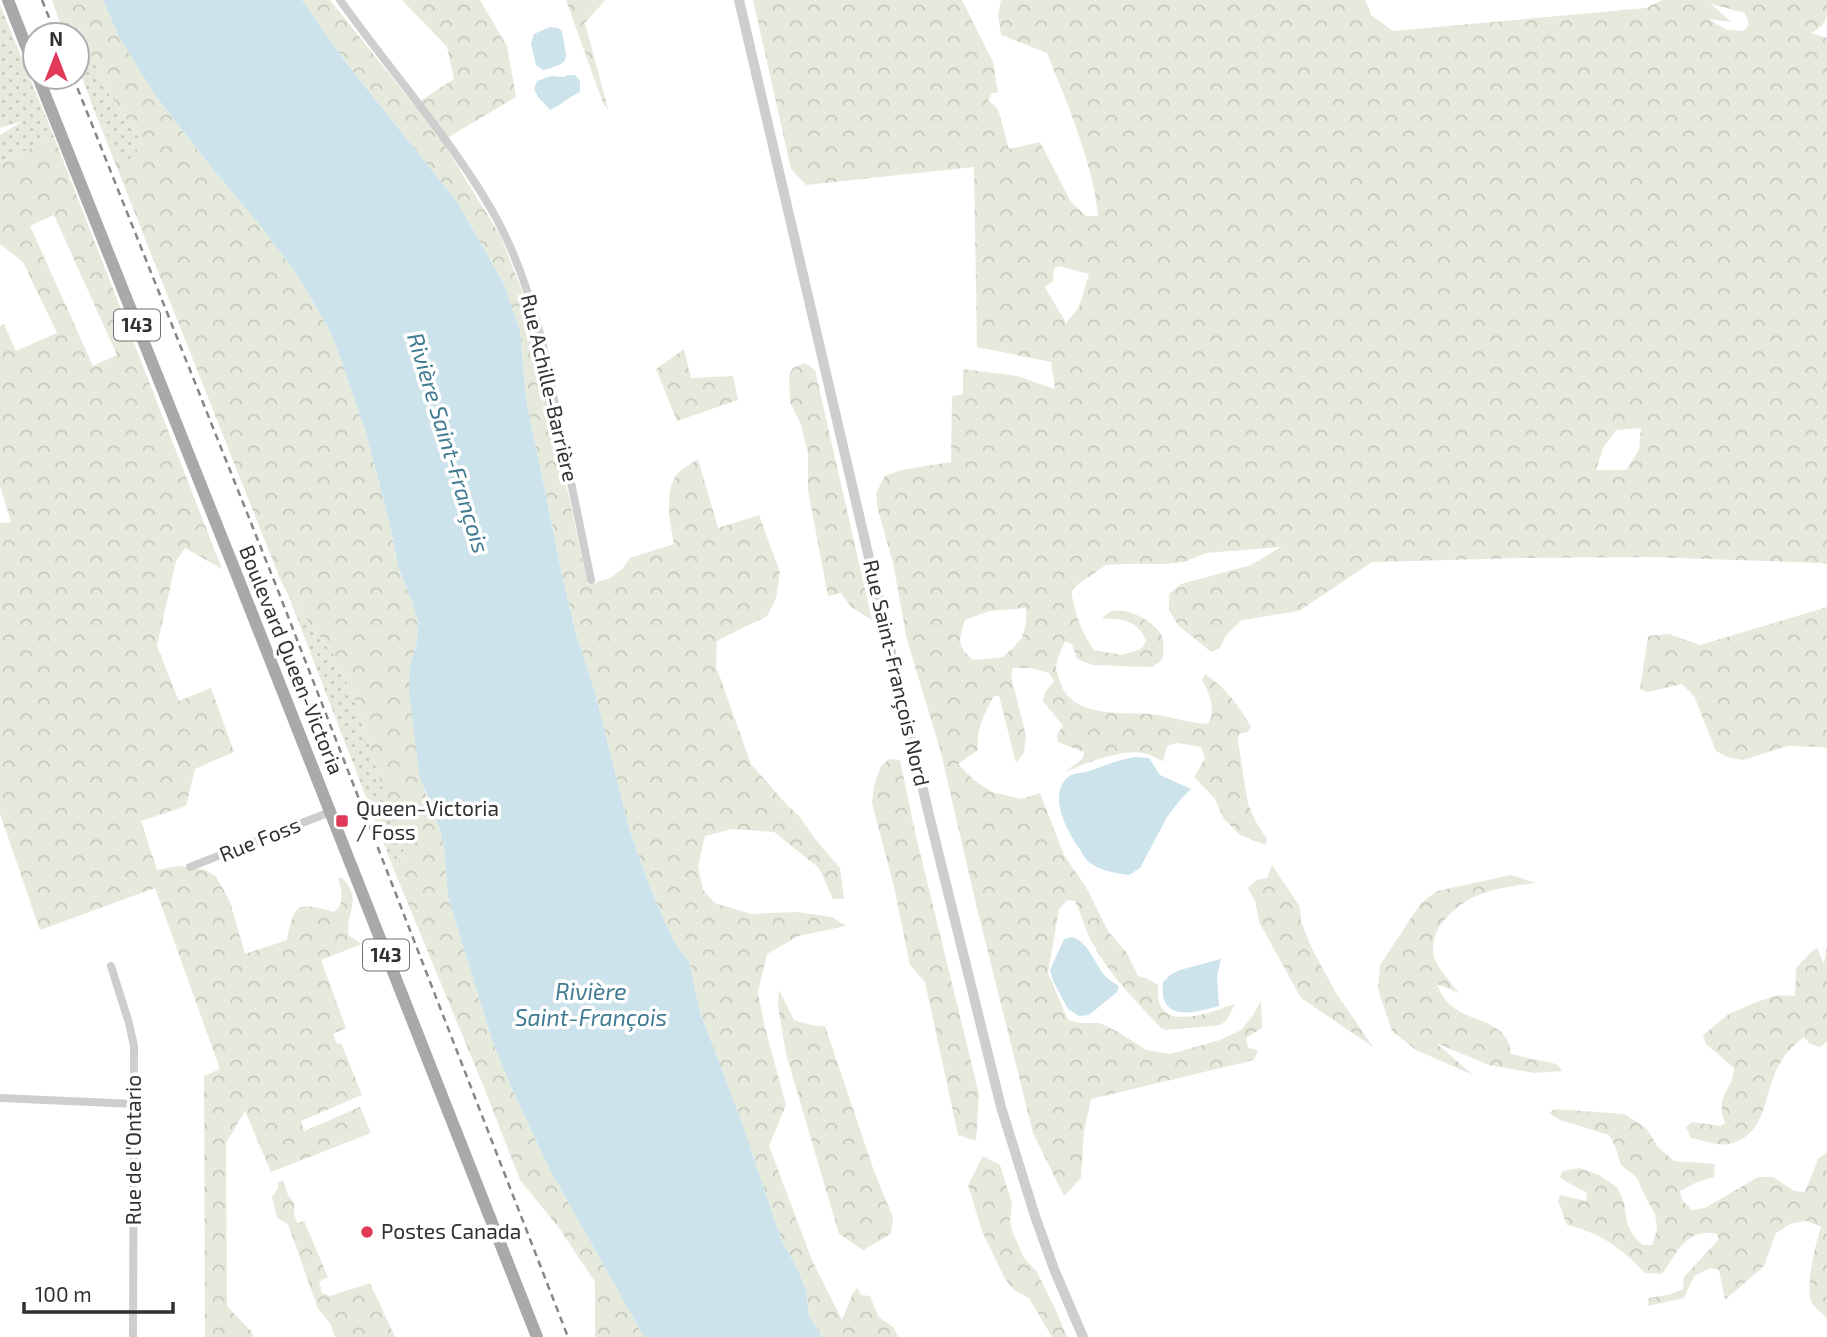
<svg xmlns="http://www.w3.org/2000/svg" width="1827" height="1337" viewBox="0 0 1827 1337" font-family="'Exo 2',sans-serif">
	<style>
		.grass { fill: url(#grass-dots) }
		.forest { fill: url(#forest-crowns); fill-rule: evenodd }
		.water { fill: #cde3ec }
		.lines { fill: none; stroke-linecap: round; stroke-linejoin: round }
		.minor { stroke: #cecece; stroke-width: 8 }
		.tertiary { stroke: #cecece; stroke-width: 10 }
		.primary { stroke: #a9a9a9; stroke-width: 12 }
		.rail { stroke: #868686; stroke-width: 2.5; stroke-dasharray: 7 5; stroke-linecap: butt }
		.poi-dot { fill: #e13a58; stroke: #fff; stroke-width: 2.5 }
		.labels { text-anchor: middle; stroke-width: 7; stroke-linejoin: round; paint-order: stroke }
		.shield { fill: #fff; stroke: #6f6f6f; stroke-width: 2 }
		.shield-label { font-size: 19px; font-weight: bold; fill: #313131 }
		.street-label { font-size: 21px; fill: #313131; stroke: #fff }
		.poi-label { font-size: 21px; fill: #313131; stroke: #fff; text-anchor: start }
		.water-label { font-size: 23px; font-style: italic; fill: #407b92; stroke: #fff }
	</style>
	<defs>
		<pattern id="grass-dots" width="8" height="8" patternUnits="userSpaceOnUse" patternTransform="scale(1.75)"><rect width="8" height="8" fill="#e6eadd"/><path d="M2 2h.1M6 6h.1" fill="none" stroke="#c6c9be" stroke-width="1.8" stroke-linecap="round"/></pattern>
		<pattern id="forest-crowns" width="20" height="18" patternUnits="userSpaceOnUse" patternTransform="scale(1.75)"><rect width="20" height="18" fill="#e6eadd"/><path d="M2 6a3 3 0 1 1 6 0M12 15a3 3 0 1 1 6 0" fill="none" stroke="#c6c9be"/></pattern>
	</defs>
	<rect width="100%" height="100%" fill="#fff"/>
	<path class="grass" d="M0 5 54 137 0 163V135L23 121 0 128Z
		M75 18 105 88 142 142 127 164 96 115 77 65V35H65L59 20Z
		M289 597 332 652 356 702 380 781 406 846 394 870Z"/>
	<path class="forest" d="M52 0H103L118 35 155 95 211 167 259 224 298 276 330 331 338 351 366 433 389 521 398 566 412 602 418 623 417 642 410 666 425 792 439 827 444 847 448 897 492 1040 511 1087 550 1170 644 1337H595V1282L559 1228 520 1180 485 1090 394 870 406 846 380 781 356 702 332 652 289 597 280 579 96 115 127 163 142 142 105 88 75 18 59 20Z
		M302 0H330L414 105 454 79 447 47 402 0H480L507 46 516 97 442 141 500 235 523 293 555 433 588 585 610 578 622 569 630 558 674 544C670 524 663 487 679 472 685 467 692 463 698 459L718 528 759 515 780 572 776 598 767 616 717 641 716 666 751 764 786 804 799 816 815 839 840 868 844 899H833L819 868 774 832 732 829 705 836 698 866 703 890 715 903 751 914 797 912 832 917 846 926 798 936 767 954 758 992 764 1024 786 1105 769 1146 812 1260 842 1320 852 1295 857 1288 861 1295 870 1296 878 1316 894 1328 898 1337H822L809 1316 806 1290 799 1272 781 1239 741 1120 700 1012 689 961 679 950 665 923 648 882 629 828 596 696 577 637 564 584 526 399 520 331 504 284 458 203 347 64Z
		M566 0H605L585 23 608 109 603 103Z
		M753 0H962L993 62 998 93H992L988 100 998 109 1009 149 1040 142 1071 202 1086 216H1098C1094 165 1066 101 1047 53L1001 35 998 15 1001 0H1365L1371 15 1393 31 1646 8 1662 0H1827C1827 21 1827 24 1811 33L1827 38V565L1822 563 1649 557 1524 558 1372 562 1299 611 1242 620 1226 635 1220 648 1211 652 1178 625 1169 610V594L1181 584 1251 565 1281 547 1206 553 1184 562 1165 564H1127L1106 565 1080 583 1071 591C1075 613 1081 632 1094 650L1122 655 1141 649 1146 641C1138 620 1122 619 1102 618 1103 617 1110 612 1111 611 1126 607 1152 620 1160 633 1165 641 1164 652 1162 660L1152 667 1092 665 1077 659 1072 644 1065 641C1062 648 1057 659 1056 667 1056 671 1059 678 1060 682 1072 718 1120 712 1150 714 1170 716 1188 723 1208 724 1217 710 1209 693 1202 680L1205 674C1224 686 1240 707 1251 727L1248 732 1239 734 1238 741 1248 804 1256 822 1267 839 1266 845 1240 835 1224 819 1215 799 1194 777 1205 758 1201 747 1177 743 1167 746 1163 761C1158 759 1152 755 1147 754 1124 747 1087 763 1065 772L1083 758 1084 752 1058 742 1057 734 1063 726 1043 701 1045 692 1054 681 1049 673 1030 668H1013L1011 676 1026 736 1024 753 1016 763 999 696H994C984 714 976 729 978 750L958 764 975 781 992 792 1021 799 1040 793 1064 855 1086 887 1108 931 1127 953 1138 976 1148 979 1158 985C1158 990 1158 997 1159 1002 1168 1031 1216 1010 1235 1004L1226 1021 1220 1025 1167 1030 1161 1028C1136 1001 1109 975 1092 942 1085 929 1081 914 1075 901L1067 900 1059 909 1048 973 1068 1020 1081 1023H1100L1120 1033 1146 1050 1170 1054 1220 1040 1241 1030 1251 1018 1261 1001 1262 1028 1246 1038 1248 1048 1258 1050 1254 1060 1091 1099 1084 1131 1081 1178 1064 1196 1033 1133 976 904 940 749 907 640 893 563 878 510 876 493 885 476 901 470 951 462 952 396 963 394V369L1017 376 1055 389 1051 362 977 347 974 167 806 185 791 169ZM1711 4 1745 13 1749 25 1743 31 1727 30 1708 19 1731 22ZM1058 266 1089 274 1079 307 1066 323 1045 287 1053 281 1054 269ZM1641 428 1639 450 1626 470H1596L1603 448 1616 430ZM1026 608V623L1022 638 1012 649 1002 657 973 660C956 646 959 639 965 620L990 611Z
		M54 137 222 569 185 548 176 561 157 646 179 701 211 688 234 752 195 769 186 806 141 821 157 870 178 866 205 870 216 876 230 902 245 954 287 940C294 902 298 902 334 912 345 904 342 890 338 879L341 877C365 900 344 913 349 936L362 944 321 960 346 1028 333 1034 337 1044 341 1043 362 1095 301 1121 304 1131 360 1107 371 1133 271 1172 245 1111 226 1143 227 1306 251 1331 254 1337H205L204 1076 220 1069 155 888 40 930 0 814V523L11 522 0 486V326L4 324 16 351 57 333 23 262 0 244V163ZM54 215 117 355 93 366 30 226Z
		M684 349 691 378 733 376 738 400 677 421 656 369Z
		M805 363 815 370 872 620 851 607 841 593 828 596 808 490V454L801 425 790 402 789 375 793 368Z
		M1827 607V749L1823 747 1788 746 1743 760 1727 757 1716 751 1694 696 1682 684 1648 692 1640 689 1648 636 1669 634 1700 645Z
		M889 759 900 760 915 832 979 1094 976 1141 958 1135 925 982 910 965 894 887 872 803 874 785 881 766Z
		M1272 865 1300 907 1301 921 1312 949 1336 993 1373 1047 1301 998 1259 922 1256 903 1248 888 1256 880 1267 878Z
		M1511 875 1536 883C1502 887 1471 891 1447 917 1436 929 1431 941 1434 957 1437 967 1452 984 1459 993L1437 984C1450 1023 1491 1014 1506 1038 1509 1042 1510 1049 1511 1054L1556 1064 1563 1071 1534 1073 1489 1065 1436 1043 1473 1075 1416 1050 1392 1031 1378 990 1380 965 1421 903 1437 891Z
		M1827 945V1042L1820 1047 1810 1044 1804 1037C1794 1045 1785 1053 1779 1065 1763 1094 1768 1136 1728 1144 1718 1146 1701 1140 1691 1138L1686 1127 1692 1122 1720 1126 1725 1123C1714 1096 1733 1090 1734 1068L1706 1044 1703 1035 1729 1014 1754 1003 1777 995 1795 996 1796 968 1811 952 1817 948 1824 964Z
		M779 990 794 1020 811 1025 825 1026 874 1171 893 1218 891 1234 863 1250 839 1234 786 1054 778 1006Z
		M1555 1109 1624 1114 1646 1128 1658 1147 1674 1161 1715 1164 1714 1177 1697 1182 1680 1191 1682 1200 1692 1210 1705 1208 1758 1177H1773L1794 1191 1805 1192 1818 1159 1827 1152V1319C1823 1313 1815 1308 1812 1303 1804 1291 1816 1241 1821 1227L1807 1221 1792 1223 1776 1233 1764 1266 1725 1300 1719 1270 1711 1268 1694 1276 1684 1298 1648 1306 1649 1298 1671 1294 1683 1289 1684 1277 1719 1239 1717 1234C1686 1227 1677 1254 1662 1274L1645 1273C1621 1248 1601 1233 1567 1225L1558 1201 1560 1195 1586 1201 1587 1193 1560 1178 1562 1171 1579 1168 1599 1175 1618 1188 1624 1202 1627 1223 1634 1237 1643 1245H1652L1657 1229 1655 1214 1646 1198 1637 1178 1621 1165 1615 1146 1609 1135 1560 1120 1549 1113Z
		M983 1156 1000 1165 1012 1203 1010 1221 1013 1233 1024 1258 1037 1272 1057 1313 1067 1337H1052L1029 1298 1014 1290 1005 1279 982 1231 968 1185Z
		M283 1180 288 1195 294 1203V1213L297 1223 304 1221 328 1277 319 1282 322 1293 330 1296 370 1283 395 1337H335L330 1323 318 1309 288 1224 277 1218 272 1197 278 1189V1182Z"/>
	<path class="water" d="M103 0H302L347 64 458 203 504 284 520 331 526 399 564 584 577 637 596 696 629 828 648 882 665 923 679 950 689 961 700 1012 741 1120 781 1239 799 1272 806 1290 809 1316 822 1337H644L550 1170 511 1087 492 1040 448 897 444 847 439 827 419 774 409 689 410 666 417 642 418 623 412 602 398 566 389 521 366 433 338 351 330 331 298 276 259 224 211 167 155 95 118 35Z
		M550 27 558 28 562 31C566 60 574 62 543 70L536 65 531 43 534 34Z
		M568 75H575L580 81V92C569 97 561 105 550 110L538 97 534 89 537 81 551 76 563 77Z
		M1134 757 1149 758 1160 775 1191 789 1180 800 1167 817 1140 868 1129 875C1115 873 1099 871 1088 861 1084 858 1082 852 1079 848 1067 831 1048 796 1067 778 1074 771 1084 774 1092 770 1106 765 1118 760 1134 757Z
		M1072 937C1089 942 1094 963 1105 976 1109 980 1114 983 1119 986L1117 992 1089 1015 1079 1016 1068 1009 1053 981 1050 970 1064 939Z
		M1221 959 1217 976 1219 1006C1203 1010 1172 1021 1164 1000 1162 995 1163 988 1163 982L1170 975 1180 970Z"/>
	<g class="lines">
		<path class="minor" d="M340 0C389 69 447 134 490 207 515 249 530 295 542 341L591 580
			M190 867 330 812
			M111 966 129 1023 134 1046 133 1337
			M0 1098 135 1104"/>
		<path class="tertiary" d="M739 0 928 811 1001 1107 1035 1216 1054 1269 1083 1337"/>
		<path class="primary" d="M8 0 35 69
			M38 77 236 573 537 1337"/>
		<path class="rail" d="M42 0 56 35
			M73 77 277 588 568 1337"/>
	</g>
	<g class="poi-dot">
		<rect x="335" y="814" width="14" height="14" rx="3.5"/>
		<circle cx="367" cy="1232" r="7"/>
	</g>
	<g class="labels">
		<g class="shield">
			<rect x="114" y="309.5" width="46" height="31" rx="5"/>
			<rect x="363" y="939.5" width="46" height="31" rx="5"/>
		</g>
		<g class="shield-label">
			<text x="137" y="332">143</text>
			<text x="386" y="962">143</text>
		</g>
		<g class="street-label">
			<text transform="translate(549 388) rotate(77)" y="7">Rue Achille-Barrière</text>
			<text transform="translate(291 660) rotate(68)" y="7">Boulevard Queen-Victoria</text>
			<text transform="translate(896 673) rotate(77)" y="7">Rue Saint-François Nord</text>
			<text transform="translate(260 840) rotate(-22)" y="7">Rue Foss</text>
			<text transform="translate(134 1150) rotate(-90)" y="7">Rue de l'Ontario</text>
		</g>
		<g class="poi-label">
			<text x="356" y="816">Queen-Victoria<tspan x="356" dy="24">/ Foss</tspan></text>
			<text x="381" y="1239">Postes Canada</text>
		</g>
		<g class="water-label">
			<text transform="translate(448 443) rotate(73)" y="8">Rivière Saint-François</text>
			<text x="591" y="1000">Rivière<tspan x="591" dy="26">Saint-François</tspan></text>
		</g>
	</g>
	<g transform="translate(56 56)"><circle r="33" fill="#ffffff" stroke="#adadad" stroke-width="2"/>
	<path d="M0-5L12 26L0 18L-12 26Z" fill="#e13a58"/>
	<text y="-10" font-size="19" font-weight="bold" text-anchor="middle" fill="#313131">N</text>
	</g>
	<path d="M24 1302v10h149v-10" fill="none" stroke="#313131" stroke-width="3.5"/>
	<text x="35" y="1302" font-size="21" fill="#313131" stroke="#ffffff" stroke-width="5" paint-order="stroke">100 m</text>
</svg>
